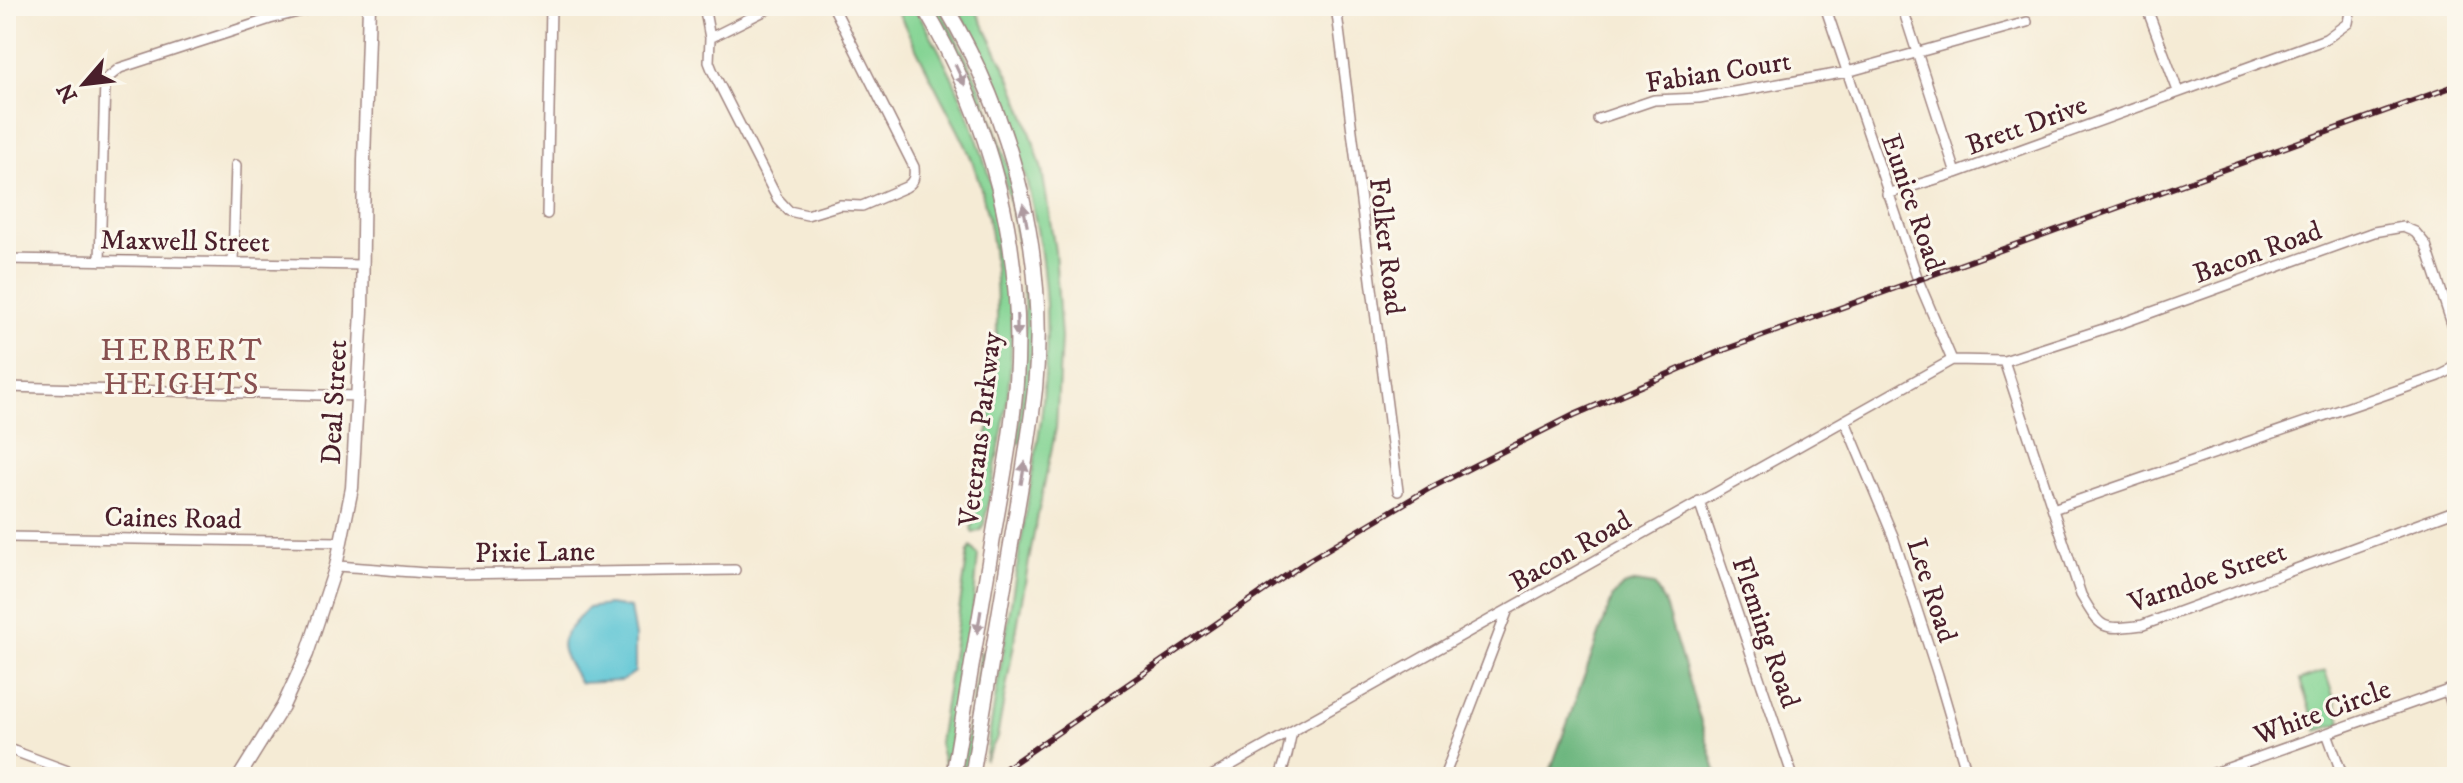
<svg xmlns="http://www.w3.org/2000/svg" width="2463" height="783" viewBox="0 0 2463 783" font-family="'IM FELL DW Pica',serif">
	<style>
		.green { fill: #85d494; stroke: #687a60; stroke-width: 2 }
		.forest { fill: #6cb67e; stroke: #5b6a54; stroke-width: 2 }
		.water { fill: #5ac4d4; stroke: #527280; stroke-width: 2 }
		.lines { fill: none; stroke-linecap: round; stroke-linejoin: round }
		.minor-casing { stroke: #a08580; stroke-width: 12 }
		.tertiary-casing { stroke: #a08580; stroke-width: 15 }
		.primary-casing { stroke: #a08580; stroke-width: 17 }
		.minor { stroke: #fff; stroke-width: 9 }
		.tertiary { stroke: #fff; stroke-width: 12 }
		.primary { stroke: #fff; stroke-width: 14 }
		.rail-casing { stroke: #4a1f2b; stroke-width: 6 }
		.rail { stroke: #fbf7ec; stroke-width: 3; stroke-dasharray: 9; stroke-linecap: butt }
		.oneway { fill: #ae9aa0 }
		.labels { text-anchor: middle; stroke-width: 6; stroke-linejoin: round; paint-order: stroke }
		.street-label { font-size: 28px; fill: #4a1f2b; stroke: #fbf7ec }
		.neighbourhood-label { font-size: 30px; letter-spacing: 2px; fill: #885050; stroke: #fbf7ec }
	</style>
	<rect width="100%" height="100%" fill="#fbf7ec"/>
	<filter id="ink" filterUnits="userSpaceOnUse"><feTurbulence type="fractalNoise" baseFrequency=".0125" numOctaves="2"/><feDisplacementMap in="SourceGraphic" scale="16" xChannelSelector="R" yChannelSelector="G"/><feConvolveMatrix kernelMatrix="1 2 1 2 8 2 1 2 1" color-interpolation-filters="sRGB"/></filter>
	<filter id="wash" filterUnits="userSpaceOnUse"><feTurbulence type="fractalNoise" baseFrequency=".006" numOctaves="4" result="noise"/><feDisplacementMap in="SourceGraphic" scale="32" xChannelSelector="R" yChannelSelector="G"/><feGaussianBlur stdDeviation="1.8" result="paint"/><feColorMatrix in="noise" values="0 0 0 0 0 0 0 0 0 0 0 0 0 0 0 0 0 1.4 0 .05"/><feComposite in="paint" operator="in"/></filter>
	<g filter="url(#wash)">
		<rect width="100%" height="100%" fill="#f5ebd5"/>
		<path class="green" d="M895 6H914C983 119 1024 258 1008 392 1003 436 992 480 984 524L981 530 973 533 971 530C994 408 1016 279 971 158 965 142 955 125 947 109 929 75 912 40 895 6Z
			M931 6H938L940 9C953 34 968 59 979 85 1011 162 1031 245 1032 328 1032 367 1026 405 1022 443H1018C1020 404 1026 365 1025 326 1024 212 987 104 931 6Z
			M956 6H974L1011 80 1026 118 1042 170 1055 251 1061 338 1056 428 1034 533 997 738 985 761 1041 421C1045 382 1048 343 1046 304 1040 198 1006 98 956 6Z
			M971 547 978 555 971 629 946 771 939 743 968 552Z
			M981 652H984L982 682 966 777H960Z
			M2325 671 2342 723 2317 731 2300 680Z"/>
		<path class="forest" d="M1636 582 1654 585 1664 602 1718 777H1548L1613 596 1623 586Z"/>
		<path class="water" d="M608 605 630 608 635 637V672L622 681 580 683C555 641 555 644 588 608Z"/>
	</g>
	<g filter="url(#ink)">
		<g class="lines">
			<g class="minor-casing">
				<path id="minor" d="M704 6 710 38 709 62 713 72 777 198 789 211 807 215 840 205 862 206 906 187C914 182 915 177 914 167L833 6
					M1336 6 1398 491
					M1825 6 1918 280 1952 360
					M1902 6 1956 173
					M2146 6 2178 91
					M710 38 774 6
					M1598 119 1654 100 1699 98 1847 72 2027 22
					M1887 194 1956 173 2326 39 2348 23 2351 6
					M547 214 551 6
					M6 259 363 265
					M100 261 105 80 120 68 270 19 318 7 338 6
					M233 262 236 165
					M1952 360 2004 361 2122 323 2374 232 2403 227 2415 232 2426 245 2457 339
					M2004 361 2081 595C2102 631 2102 630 2143 625L2457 510
					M6 387 359 396
					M1845 421 1893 536 1938 675 1968 777
					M1699 501 1793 777
					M2053 509 2439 376 2449 371 2457 360
					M6 537 340 542
					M336 566C374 568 411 573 448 574L735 570
					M2447 690 2457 720
					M2327 733 2343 777
					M6 748 84 777
					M1210 777 1952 360
					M1280 777 1287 755 1292 731
					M1444 777 1507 612
					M2203 777 2457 687"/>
			</g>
			<g class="tertiary-casing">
				<path id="tertiary" d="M239 777 283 706 307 654 336 566 352 488 362 311 364 161 369 6"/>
			</g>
			<g class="primary-casing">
				<path id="primary" d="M923 6C991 120 1025 249 1016 382 1012 436 1001 490 992 544 979 622 966 699 953 777
					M945 6C1013 119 1048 257 1035 389 1029 443 1019 497 1010 550 997 626 985 701 972 777"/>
			</g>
			<use href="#minor" class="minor"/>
			<use href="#tertiary" class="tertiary"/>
			<use href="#primary" class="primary"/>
			<g class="rail-casing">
				<path id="rail" d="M993 777 1309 560 1430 488 1574 415 1721 351 2457 85"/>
			</g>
			<use href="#rail" class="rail"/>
		</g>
		<defs><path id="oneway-solid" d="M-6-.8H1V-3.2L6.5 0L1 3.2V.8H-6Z" transform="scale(2)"/></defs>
		<g class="oneway">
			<use href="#oneway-solid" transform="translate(960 75) rotate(65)"/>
			<use href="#oneway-solid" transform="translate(1025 215) rotate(-101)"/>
			<use href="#oneway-solid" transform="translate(1017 326) rotate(89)"/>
			<use href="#oneway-solid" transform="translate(1023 473) rotate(-80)"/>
			<use href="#oneway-solid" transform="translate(979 622) rotate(99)"/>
		</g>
	</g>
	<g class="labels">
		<g class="street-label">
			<text transform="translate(1718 71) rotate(-9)" y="10">Fabian Court</text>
			<text transform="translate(2026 124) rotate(-20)" y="10">Brett Drive</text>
			<text transform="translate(1914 202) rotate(71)" y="10">Eunice Road</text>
			<text transform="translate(185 240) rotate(1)" y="10">Maxwell Street</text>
			<text transform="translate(1388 246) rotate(83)" y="10">Folker Road</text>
			<text transform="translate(2257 251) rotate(-20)" y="10">Bacon Road</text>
			<text transform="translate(333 402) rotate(-87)" y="10">Deal Street</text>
			<text transform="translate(979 429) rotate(-83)" y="10">Veterans Parkway</text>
			<text transform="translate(173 517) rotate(1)" y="10">Caines Road</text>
			<text transform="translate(1570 550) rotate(-30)" y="10">Bacon Road</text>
			<text transform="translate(535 551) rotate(-1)" y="10">Pixie Lane</text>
			<text transform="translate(2207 576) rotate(-19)" y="10">Varndoe Street</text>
			<text transform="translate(1933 590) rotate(72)" y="10">Lee Road</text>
			<text transform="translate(1767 632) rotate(71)" y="10">Fleming Road</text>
			<text transform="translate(2322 711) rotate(-20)" y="10">White Circle</text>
		</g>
		<g class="neighbourhood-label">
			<text x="182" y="360">HERBERT<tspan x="182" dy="34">HEIGHTS</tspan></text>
		</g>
	</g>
	<rect width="2463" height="783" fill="none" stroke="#fbf7ec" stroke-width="32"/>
	<g transform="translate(84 84) rotate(242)" stroke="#fbf7ec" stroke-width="6" paint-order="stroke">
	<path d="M0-6L14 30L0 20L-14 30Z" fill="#4a1f2b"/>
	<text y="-12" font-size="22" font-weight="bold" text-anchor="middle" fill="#4a1f2b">N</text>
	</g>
</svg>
